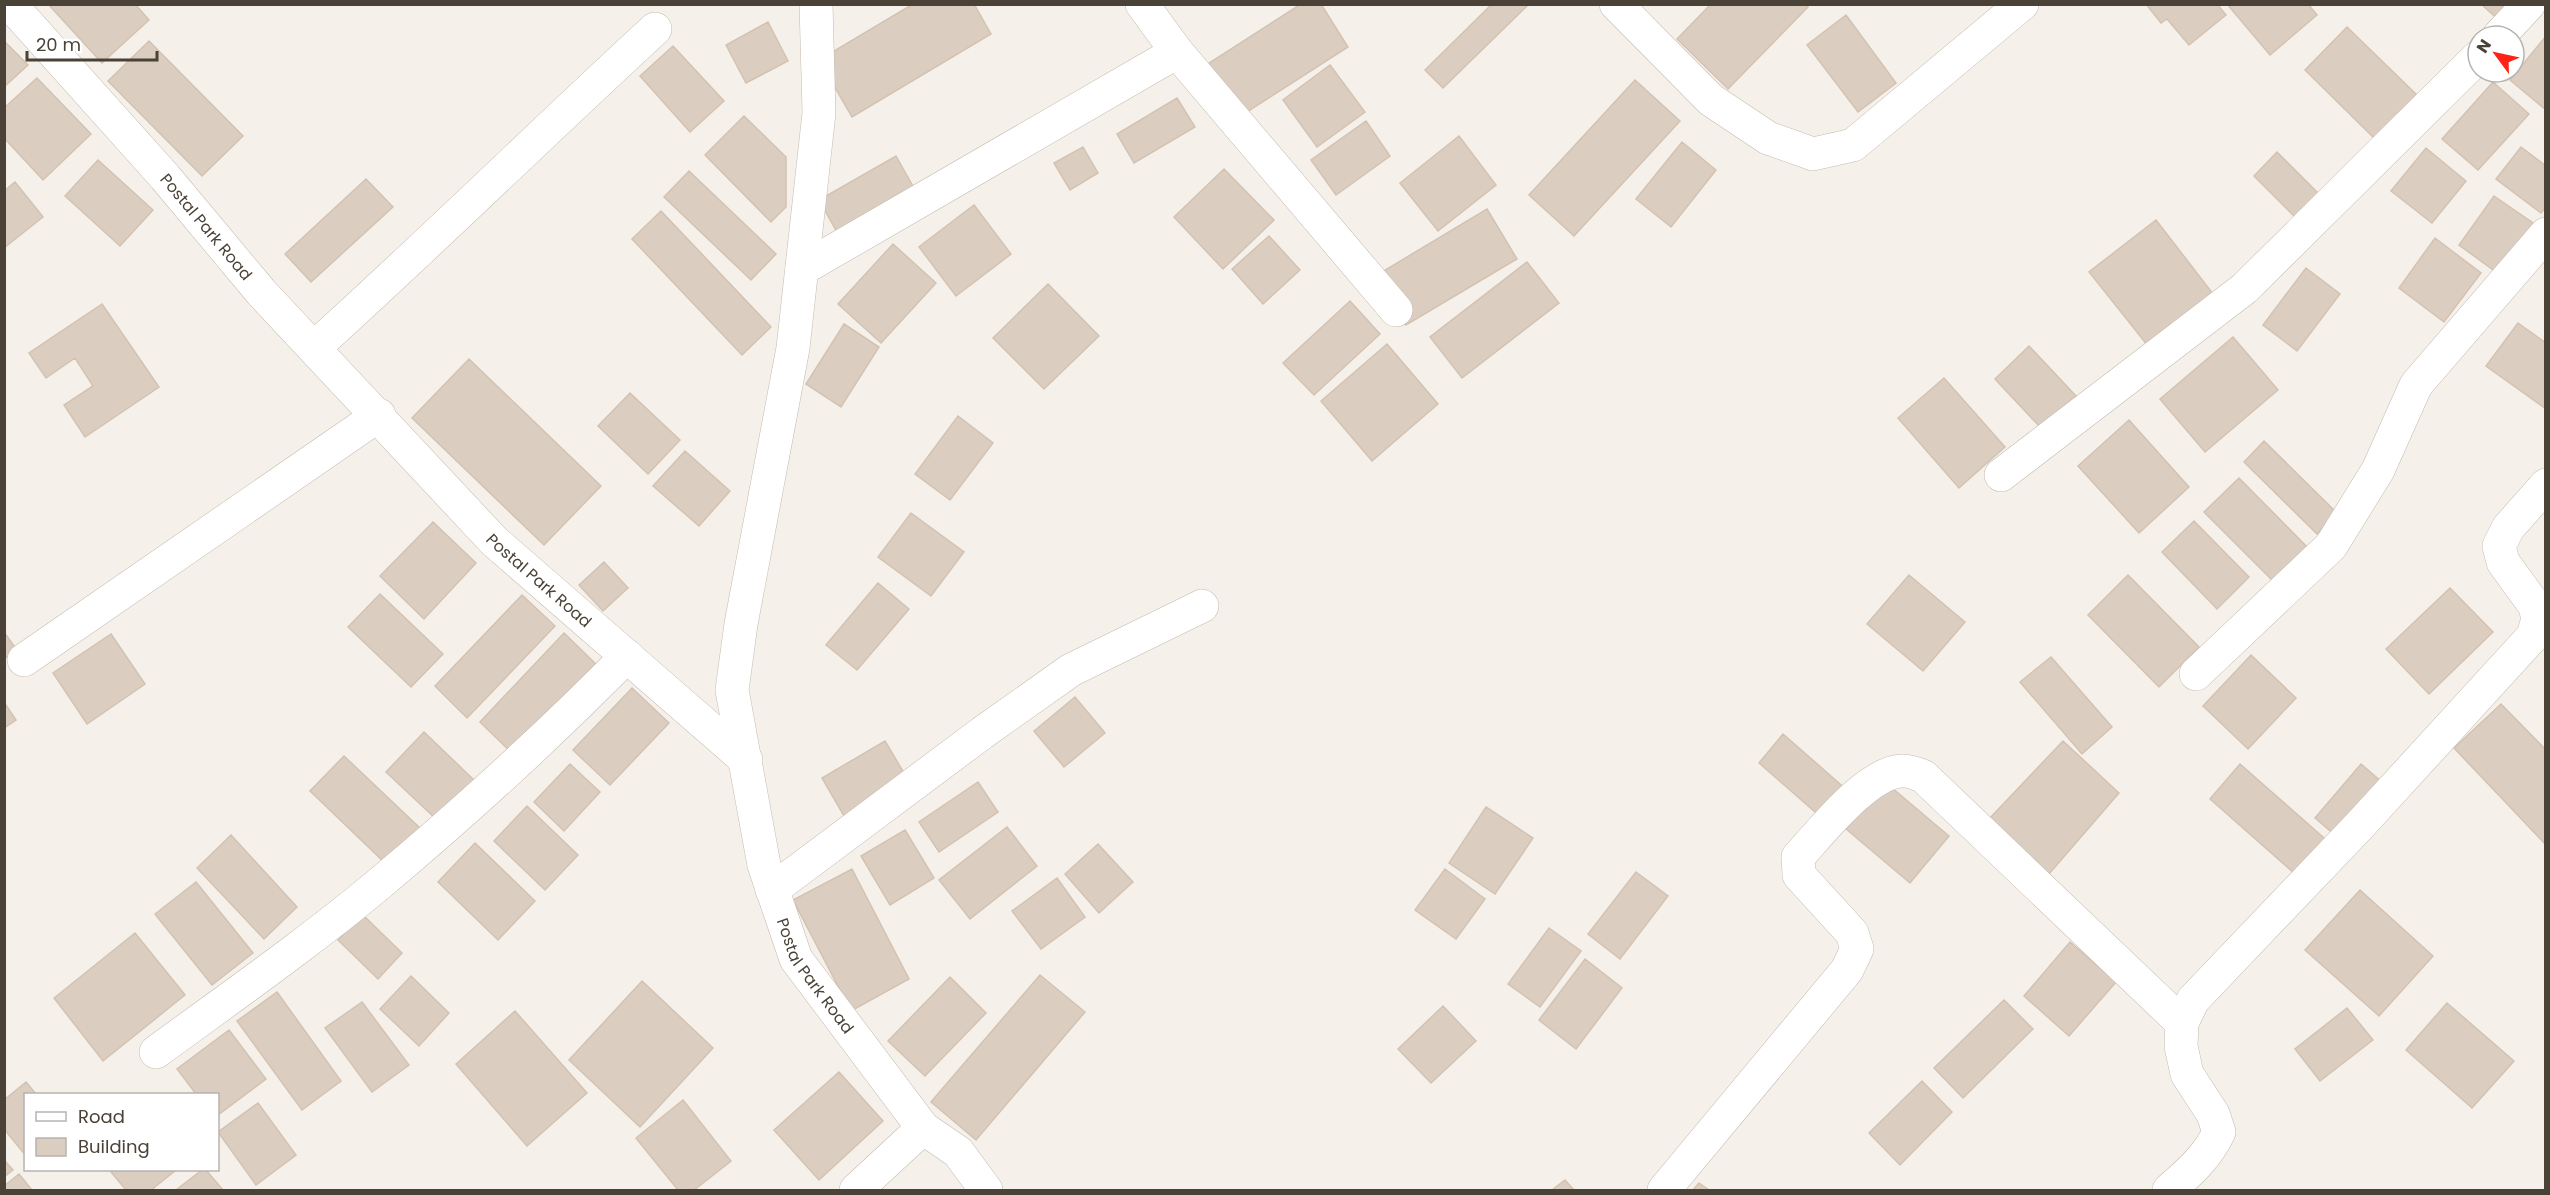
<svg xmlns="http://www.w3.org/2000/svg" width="2550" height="1195" viewBox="0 0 2550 1195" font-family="Poppins,sans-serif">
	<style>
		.building { fill: #dbcec1; stroke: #d3c2b1; stroke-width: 1.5 }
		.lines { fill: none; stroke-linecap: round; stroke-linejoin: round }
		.minor-casing { stroke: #c4baaf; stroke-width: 34 }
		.minor { stroke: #fff; stroke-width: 33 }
		.labels { text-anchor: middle; stroke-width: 5; stroke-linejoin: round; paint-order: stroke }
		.street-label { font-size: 16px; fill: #4a4137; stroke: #fff }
	</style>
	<rect width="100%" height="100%" fill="#f5f1ea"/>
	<path class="building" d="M48 4H135L149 20 102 63Z
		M913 4H974L991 34 852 117 819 60Z
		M1301 4H1321L1348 47 1236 119 1203 67Z
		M1492 4H1529L1443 88 1425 70Z
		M1711 4H1805L1808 7 1728 89 1677 39Z
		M2146 4H2217L2226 15 2189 45 2167 19 2161 23Z
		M2227 4H2308L2317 15 2270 55Z
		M2481 4H2517L2501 22Z
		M1846 15 1896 83 1858 112 1807 45Z
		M768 22 788 61 746 83 726 45Z
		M2347 27 2418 96 2376 140 2305 70Z
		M2546 36V110L2510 80Z
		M4 41 28 65 4 87Z
		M149 41 243 136 202 176 108 81Z
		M673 46 724 101 690 132 640 76Z
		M1330 65 1365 112 1317 147 1283 100Z
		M37 78 91 134 43 180 4 138V108Z
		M1635 80 1680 121 1574 236 1529 195Z
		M2493 82 2529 114 2478 170 2442 139Z
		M1177 98 1195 127 1134 163 1117 134Z
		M744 116 786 157V207L771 222 705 155Z
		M1366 121 1390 156 1336 195 1311 160Z
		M1459 136 1496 185 1438 231 1400 183Z
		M1682 142 1716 170 1671 227 1636 199Z
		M1083 147 1098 173 1070 190 1054 163Z
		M2521 147 2546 166V207L2541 213 2496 179Z
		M2426 148 2466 181 2432 223 2391 191Z
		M2277 152 2322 197 2298 220 2254 176Z
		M896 156 919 197 842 241 819 200Z
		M98 160 153 210 120 246 65 196Z
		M1224 169 1274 220 1223 269 1174 217Z
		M689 171 776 254 751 280 664 197Z
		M366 179 393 207 311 282 285 254Z
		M15 182 43 217 4 248V191Z
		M2494 196 2536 225 2500 275 2459 245Z
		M974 205 1011 254 956 296 919 247Z
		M1487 209 1517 259 1406 325 1377 275Z
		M661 211 771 327 742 355 632 239Z
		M2156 220 2217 299 2152 351 2089 272Z
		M1269 236 1300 270 1263 304 1232 269Z
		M2435 238 2481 273 2444 322 2399 288Z
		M893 244 936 283 881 343 838 304Z
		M1527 262 1559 303 1462 378 1430 337Z
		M2306 268 2340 294 2297 351 2263 325Z
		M1048 284 1099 336 1044 389 993 338Z
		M1350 301 1380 334 1314 395 1283 363Z
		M102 304 159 387 85 437 64 405 93 386 75 358 46 378 29 353Z
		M2518 323 2546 343V409L2486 366Z
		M844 324 879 347 841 407 806 384Z
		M2233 337 2278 390 2205 452 2160 399Z
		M1387 344 1438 404 1372 461 1321 401Z
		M2029 346 2076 396 2041 428 1995 379Z
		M469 359 601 486 544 545 412 418Z
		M1944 378 2005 447 1959 488 1898 418Z
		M630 393 680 440 648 474 598 426Z
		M958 416 993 443 950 500 915 474Z
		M2129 420 2189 487 2139 533 2078 466Z
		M2264 441 2337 513 2317 534 2244 462Z
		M685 451 730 491 699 526 653 486Z
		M2239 478 2314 554 2280 588 2204 512Z
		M911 513 964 552 931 596 878 557Z
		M2194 521 2249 577 2217 609 2162 552Z
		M433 522 476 563 424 619 380 576Z
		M604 562 628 588 603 611 579 585Z
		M1909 575 1965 622 1923 671 1867 624Z
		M2128 575 2199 647 2159 687 2088 615Z
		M878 583 909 609 857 670 826 645Z
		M2450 588 2493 632 2429 694 2386 649Z
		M380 594 443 654 411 687 348 627Z
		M522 595 555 626 467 718 435 686Z
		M4 632 17 650 4 659Z
		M564 633 602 670 518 759 480 722Z
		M111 634 145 684 87 724 53 673Z
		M2251 655 2296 698 2248 749 2203 706Z
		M2051 657 2112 727 2082 754 2020 682Z
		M632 688 669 723 610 785 573 750Z
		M1075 697 1105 733 1064 767 1034 731Z
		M4 702 16 720 4 728Z
		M2501 704 2546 750V845L2454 748Z
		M424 732 475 781 437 820 386 772Z
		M1783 734 1848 791 1823 819 1759 763Z
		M885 741 907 778 844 816 822 778Z
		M2063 741 2119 793 2049 874 1989 819Z
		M344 756 421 829 386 864 310 791Z
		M570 764 600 792 564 831 534 802Z
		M2240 764 2332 845 2302 880 2210 799Z
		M2361 764 2382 782 2336 836 2315 818Z
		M978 782 998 812 939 852 919 822Z
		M1885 782 1949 836 1910 883 1846 829Z
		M527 806 578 855 545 890 494 841Z
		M1486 807 1533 838 1495 894 1449 863Z
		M1007 827 1037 866 970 919 939 880Z
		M905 830 934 878 890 905 861 856Z
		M231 835 297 907 264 939 197 868Z
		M475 843 535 901 498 940 438 882Z
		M1098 844 1133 882 1099 913 1065 874Z
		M852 869 909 979 851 1011 793 900Z
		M1445 869 1485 899 1456 939 1415 910Z
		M1636 872 1668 896 1620 959 1588 934Z
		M1057 878 1085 917 1041 949 1012 911Z
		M196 882 253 953 212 985 155 914Z
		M2360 890 2433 956 2379 1016 2305 950Z
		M362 914 402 953 378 979 338 940Z
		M1549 928 1581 951 1540 1007 1508 984Z
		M135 933 185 995 103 1061 54 998Z
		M2070 942 2116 982 2069 1036 2024 996Z
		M1585 959 1622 988 1576 1049 1539 1020Z
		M1040 975 1085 1012 976 1140 931 1102Z
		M411 976 449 1013 419 1046 380 1009Z
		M950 977 986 1013 925 1076 888 1041Z
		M642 981 713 1048 640 1127 569 1060Z
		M277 992 341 1081 302 1110 237 1021Z
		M2004 1000 2033 1029 1963 1098 1934 1068Z
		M362 1002 409 1065 372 1092 325 1028Z
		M2447 1003 2514 1061 2472 1108 2406 1050Z
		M1443 1006 1476 1041 1431 1083 1398 1049Z
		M2347 1008 2373 1040 2320 1081 2295 1049Z
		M515 1011 587 1093 527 1146 456 1064Z
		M229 1030 266 1079 218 1115V1094H196L177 1069Z
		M839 1072 883 1121 819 1180 774 1130Z
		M1922 1081 1952 1112 1900 1165 1869 1133Z
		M26 1082 36 1094H26V1156L4 1129V1100Z
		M683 1100 731 1161 694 1190H678L636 1138Z
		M258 1103 296 1155 256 1185 218 1132Z
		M4 1160 13 1170 4 1177Z
		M115 1170H173L175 1171 151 1190H126L111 1172Z
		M202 1170H206L223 1190H176Z
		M19 1174 32 1190H4V1186Z
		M1565 1180 1574 1190H1552Z
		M1699 1183 1709 1190H1693Z"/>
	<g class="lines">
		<g class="minor-casing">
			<g id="minor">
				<path id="s1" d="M10 4 165 177 261 292 494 541 746 760"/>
				<path id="s2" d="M816 4 819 113 793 348 741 624 732 690 764 865 796 959 923 1128 958 1152 986 1190"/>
				<path d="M1616 4 1711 100 1768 138 1813 154 1853 145 2022 4"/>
				<path d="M2499 36 2529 4"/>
				<path d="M1177 52 1396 310"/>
				<path d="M802 269 1177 52 1142 4"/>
				<path d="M314 348C430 243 541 134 655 29"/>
				<path d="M2001 475 2245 288 2478 57"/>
				<path d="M24 660 379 415"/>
				<path d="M2196 674 2331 546 2378 470 2416 385 2546 234"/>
				<path d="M772 890 982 733 1071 670 1202 606"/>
				<path d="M156 1052C231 997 307 944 379 884 465 812 548 736 627 656"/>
				<path d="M856 1190 923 1128"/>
				<path d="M1664 1190 1847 970 1857 949 1852 933 1799 875 1798 857C1821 832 1867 773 1901 771 1908 770 1916 774 1923 776L2182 1023"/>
				<path d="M2169 1190C2189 1173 2208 1156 2219 1132L2213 1114 2187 1074 2181 1046 2182 1023 2193 1000 2361 824 2533 636 2538 619 2535 606 2503 562 2499 546 2508 528 2546 485"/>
			</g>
		</g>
		<use href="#minor" class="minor"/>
	</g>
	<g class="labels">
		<g class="street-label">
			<text dy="6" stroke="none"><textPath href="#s1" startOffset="297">Postal Park Road</textPath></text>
			<text dy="6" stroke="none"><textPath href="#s1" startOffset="783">Postal Park Road</textPath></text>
			<text dy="6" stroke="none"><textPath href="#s2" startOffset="994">Postal Park Road</textPath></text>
		</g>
	</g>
	<rect width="2550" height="1195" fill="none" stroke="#4a4137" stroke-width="12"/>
	<rect x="24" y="1093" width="195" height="78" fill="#ffffff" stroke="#b7b3af" stroke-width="1.5"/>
	<rect x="36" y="1112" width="30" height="9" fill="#ffffff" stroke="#b7b3af" stroke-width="1.5"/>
	<text x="78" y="1123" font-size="18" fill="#4a4137">Road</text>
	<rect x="36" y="1138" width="30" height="18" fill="#dbcec1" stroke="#b7b3af" stroke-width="1.5"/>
	<text x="78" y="1153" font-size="18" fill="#4a4137">Building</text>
	<g transform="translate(2496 54) rotate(303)"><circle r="28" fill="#ffffff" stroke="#b7b3af" stroke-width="1.5"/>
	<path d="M0-4.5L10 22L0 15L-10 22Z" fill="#ff2217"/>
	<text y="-9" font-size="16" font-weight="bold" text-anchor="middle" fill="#4a4137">N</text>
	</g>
	<path d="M27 51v9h130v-9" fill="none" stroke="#4a4137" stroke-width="3"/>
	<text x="36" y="51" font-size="18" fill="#4a4137" stroke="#ffffff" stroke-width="4.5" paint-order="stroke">20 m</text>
</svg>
